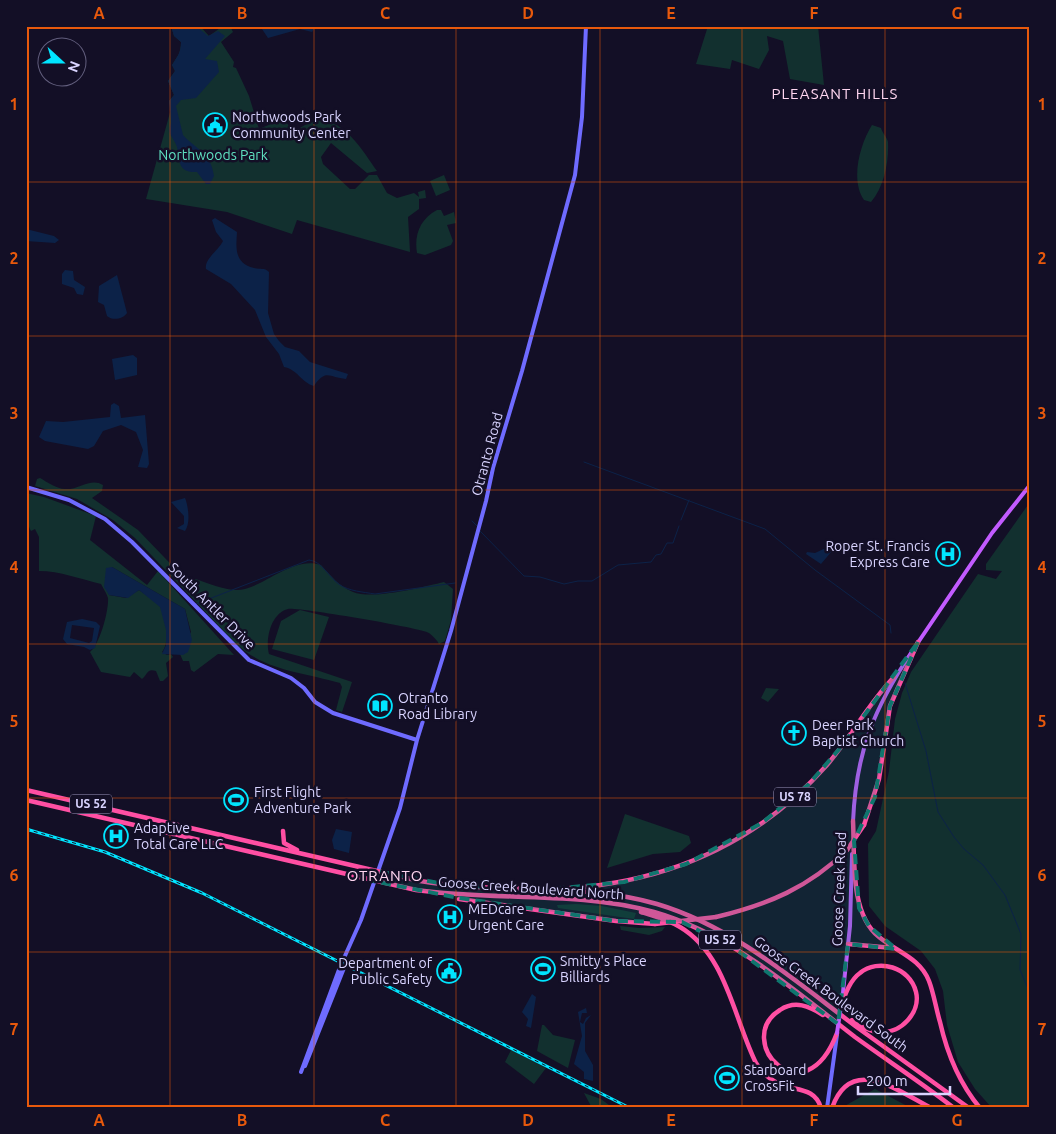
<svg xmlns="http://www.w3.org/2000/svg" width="1056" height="1134" viewBox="0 0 1056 1134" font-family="Ubuntu,sans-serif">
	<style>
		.green { fill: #12302f }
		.water { fill: #0c2248; fill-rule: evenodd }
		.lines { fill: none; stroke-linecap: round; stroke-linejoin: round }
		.stream { stroke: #0c2248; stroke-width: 1 }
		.secondary { stroke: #6f6bff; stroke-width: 4 }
		.primary { stroke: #c25bff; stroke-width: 4 }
		.highway { stroke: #ff4fa3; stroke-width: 4.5 }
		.rail-casing { stroke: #00e5ff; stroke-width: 3 }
		.rail { stroke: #130f26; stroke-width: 1; stroke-dasharray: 4; stroke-linecap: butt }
		.primary-bridge { stroke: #c25bff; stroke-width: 4 }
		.highway-bridge { stroke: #ff4fa3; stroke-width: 4.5 }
		.marked { fill: #0f766e; fill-opacity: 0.2; stroke: #0f766e; stroke-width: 4; stroke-dasharray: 10 6; stroke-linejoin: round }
		.grid { fill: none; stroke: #e8590c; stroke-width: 1; stroke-opacity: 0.55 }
		.labels { text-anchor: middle; stroke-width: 5; stroke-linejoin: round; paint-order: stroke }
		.shield { fill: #130f26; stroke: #9e99be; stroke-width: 1 }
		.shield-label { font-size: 12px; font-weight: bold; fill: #d9d4ff }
		.poi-label { font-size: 14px; fill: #d9d4ff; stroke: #130f26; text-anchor: start }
		.park-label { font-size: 14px; fill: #5fe0c0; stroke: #130f26 }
		.street-label { font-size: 14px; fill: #d9d4ff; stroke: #130f26 }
		.neighbourhood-label { font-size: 15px; letter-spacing: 1px; fill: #ffd6f0; stroke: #130f26 }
		.neatline { fill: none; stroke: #e8590c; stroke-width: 2 }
		.grid-label { font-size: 16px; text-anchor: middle; font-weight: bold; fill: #e8590c }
	</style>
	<rect width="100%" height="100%" fill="#130f26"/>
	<path class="green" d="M171 26H200L209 36 223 26H230L233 32 221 42 234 62 233 67 236 68 249 96 259 129 271 124 279 112 294 133C331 99 357 142 377 171L367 173 331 143 321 157 323 164 350 189H355L369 175H377L387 193 397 198 414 193 419 197 418 192 425 190 426 198 419 199V209L408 217 410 252 297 220 292 234 227 212 146 199 171 109 169 101 174 95 168 81 175 71 172 65C177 57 181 53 181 42L174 36Z
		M708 26H818L824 85 790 79 783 41 767 36 769 50 759 69 732 60 730 69 696 64Z
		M872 125 881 128C882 133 887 137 888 142 889 162 884 187 871 202L864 200C850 180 860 144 872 125Z
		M444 175 450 190 436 196 430 181Z
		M437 210H441L444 216 454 212 456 223 447 225 453 241 451 245 425 255 417 253C414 235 420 219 437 210Z
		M40 478C47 482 57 489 65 489 79 490 91 477 103 485L102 491 92 498 138 530 189 583 196 579C210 584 230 593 245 589 268 583 295 556 321 565 330 575 340 587 353 592 373 600 423 587 444 582L453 589 451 620 445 641 439 644C437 640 433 636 429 633 421 628 297 607 288 609 271 613 265 639 269 654L352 682 342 712 336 710 342 687 340 683C302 672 265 671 235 643L135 538 113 520 77 499 35 486 37 479Z
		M26 493 44 497 96 516 90 540 147 585 158 571 234 655 218 654 194 672 191 670 189 661H183L180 654 191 632 185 609 112 567 107 574 109 595 126 598 139 590C145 595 154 599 159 605 167 614 170 643 162 652L167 655 171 654 173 657 166 663 168 676 163 681H160L156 671C147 668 148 674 142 679L134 672 130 677 101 672 90 652C100 644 109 610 108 598 107 594 103 588 101 584 80 579 60 571 39 571V537L35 529 31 531C25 520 26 506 26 493Z
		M1030 502V1108H992L975 1089 958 1062 947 1025 943 991 935 969 921 951 885 926 869 906 868 844 876 831 889 771 895 719 902 693 911 672 978 574 996 579 1002 571 986 570V564Z
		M300 610 329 617 314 660 272 649 281 621Z
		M766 688 779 689 768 702 761 698Z
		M625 814 689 836 691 843 680 852 653 854 607 868Z
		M576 904 602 906 636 913 634 919 558 908 557 905Z
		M620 926 639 928 665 927 662 931 649 935 621 930Z
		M542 1025H544L553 1035 575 1040 568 1068 537 1051Z
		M511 1050 546 1068 534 1084 505 1062Z
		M875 1089 911 1108H841Z
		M584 1093 601 1099 613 1108H592Z"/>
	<path class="water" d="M171 26H196L208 36 218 31 225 36 205 59 217 61 219 72 196 98 181 100 176 106 183 135C197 150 211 153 214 176L210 184H206L197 172C177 173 180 160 177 147 175 141 171 137 169 131L171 122 169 101 174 95 168 81 175 71 172 65C177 57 181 53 181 42L174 36Z
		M260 26H316L312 32 300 29 268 38Z
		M215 218 237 232C236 248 234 263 254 268 261 270 264 267 269 272L268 313 274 334 279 341 285 347 299 351 310 362 348 374 346 379C330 378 326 368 314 386 302 383 297 369 284 367L279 354 266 337 255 310 231 284 206 269C204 259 219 250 223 241L216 232 212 220Z
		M26 229 54 236 59 240 55 243 26 241Z
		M65 270 73 271 74 280 85 287 83 295 77 294 74 288 62 284V274Z
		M117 275 127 313C123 319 113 321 107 316L104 305 98 302 99 286Z
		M133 355 137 358V375L115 380 112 359Z
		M114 403 119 406 121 418 145 415 149 464 147 468 138 467 143 450 136 432 121 425 103 431 94 446 88 449 45 441 39 437 46 421 63 422 110 417 111 405Z
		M185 498C188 505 191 523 185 531L177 528 184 524V516L171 502Z
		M830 546 832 551 821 564 806 554 807 552 815 553Z
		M112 567 185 609 192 640 188 652 183 655 162 654 166 645V630L160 607 139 590 128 598 109 595 104 587 106 568Z
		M82 619 96 622 100 626 95 648 90 650 84 647 67 644 63 639 67 622ZM72 625 94 628 92 641 89 643 70 638Z
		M336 829 352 832 349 853 334 849 332 840Z
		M532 994 536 997 531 1028 526 1026 528 1019 522 1012Z
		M586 1008 587 1013H582L580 1022 583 1024 586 1018 591 1015 585 1023V1051L593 1065V1081L584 1079V1072L574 1064 582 1036 578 1012Z"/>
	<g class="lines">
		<path class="stream" d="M584 462 765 529 815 570 890 625 891 633
			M681 520 689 500
			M472 521 477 526
			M480 531 524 576 540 577 564 584 578 581H592L618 565 651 562 656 555 661 554 667 543H673L679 526
			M196 604 309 560C322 561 329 578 340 585 349 591 363 592 375 594L455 583
			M905 683 926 751 938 812 954 837 964 849 983 865 1005 895 1021 934 1020 970 1030 993"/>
		<path class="secondary" d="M26 487 69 500 105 519 132 542 249 660 291 678 304 688 315 702 333 713 417 740
			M305 1066 344 968 343 963
			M301 1072 340 967 361 920 400 808 417 740 451 631 486 501 493 468 522 371 575 175 582 117 586 26
			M827 1108 837 1035"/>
		<path class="primary" d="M917 644 992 533 1030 485
			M853 822C856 751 874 708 913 650
			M842 1001 850 926 852 854"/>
		<path class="highway" d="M26 790 420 881C498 894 580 882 657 904 734 927 795 981 858 1028 895 1055 932 1081 969 1108
			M26 800 416 890C494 901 577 891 654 912 731 934 793 989 855 1037 888 1061 922 1083 954 1108
			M853 821C855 856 849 913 879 937 897 952 920 958 929 981 934 994 936 1009 940 1022 947 1053 959 1083 980 1108
			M864 825 879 779 890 706 918 642
			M283 831 284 843 297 850
			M557 889C663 884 756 845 827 765 851 737 868 704 894 677
			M459 899 616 921 655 924
			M641 912C654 916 668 920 680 927 726 954 734 1019 756 1063 762 1072 769 1079 779 1084 795 1091 815 1087 821 1108
			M716 917C769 904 808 888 847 850
			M848 944 893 948
			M841 1006C845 995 850 980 860 973 878 958 910 967 916 992 921 1012 901 1034 880 1032 870 1032 861 1026 852 1020
			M823 1015C809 1006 795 1000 780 1010 732 1040 804 1120 837 1033
			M832 1108C851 1054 898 1091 931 1108"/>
		<g class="rail-casing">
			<path id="rail" d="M26 829 105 852 202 893 630 1108"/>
		</g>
		<use href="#rail" class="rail"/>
		<path class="primary-bridge" d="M837 1033 841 1006"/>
		<path class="highway-bridge" d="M847 850 864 825
			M655 924 716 917"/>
	</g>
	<path class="marked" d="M918 642 890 706 875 797 854 841 859 908 869 926 896 949 848 944 838 1024 737 950 682 922 616 921 459 898 373 881 377 871 454 886 562 888 624 882 686 864 762 823 809 784 841 747Z"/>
	<path class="grid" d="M170 26V1108M314 26V1108M456 26V1108M600 26V1108M742 26V1108M885 26V1108M26 182H1030M26 336H1030M26 490H1030M26 644H1030M26 798H1030M26 952H1030"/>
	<defs>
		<g id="civic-ring" transform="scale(1.25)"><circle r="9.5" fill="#130f26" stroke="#00e5ff" stroke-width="1.5"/><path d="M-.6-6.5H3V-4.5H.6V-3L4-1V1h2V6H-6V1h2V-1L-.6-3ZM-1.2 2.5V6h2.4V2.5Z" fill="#00e5ff"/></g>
		<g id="hospital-ring" transform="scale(1.25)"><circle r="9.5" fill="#130f26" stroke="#00e5ff" stroke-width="1.5"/><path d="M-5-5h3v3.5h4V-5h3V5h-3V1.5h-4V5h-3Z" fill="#00e5ff"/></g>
		<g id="library-ring" transform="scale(1.25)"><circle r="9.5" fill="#130f26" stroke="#00e5ff" stroke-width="1.5"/><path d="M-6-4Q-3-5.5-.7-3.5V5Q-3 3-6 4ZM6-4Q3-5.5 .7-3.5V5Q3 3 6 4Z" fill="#00e5ff"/></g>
		<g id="church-ring" transform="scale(1.25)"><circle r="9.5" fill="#130f26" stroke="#00e5ff" stroke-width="1.5"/><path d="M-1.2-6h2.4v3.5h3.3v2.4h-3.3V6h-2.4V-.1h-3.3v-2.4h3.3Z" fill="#00e5ff"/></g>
		<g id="stadium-ring" transform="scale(1.25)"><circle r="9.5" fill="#130f26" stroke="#00e5ff" stroke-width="1.5"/><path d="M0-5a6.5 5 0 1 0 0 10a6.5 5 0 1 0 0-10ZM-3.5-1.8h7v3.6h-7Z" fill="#00e5ff"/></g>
	</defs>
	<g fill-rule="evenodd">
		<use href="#civic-ring" x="215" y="125"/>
		<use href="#hospital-ring" x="948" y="554"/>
		<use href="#library-ring" x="380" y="706"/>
		<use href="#church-ring" x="794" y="733"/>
		<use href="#stadium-ring" x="236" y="800"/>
		<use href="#hospital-ring" x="116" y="836"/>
		<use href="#hospital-ring" x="450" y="917"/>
		<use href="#stadium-ring" x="543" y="969"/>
		<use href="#civic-ring" x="449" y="971"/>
		<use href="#stadium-ring" x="727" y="1078"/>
	</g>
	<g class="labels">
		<g class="shield">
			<rect x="774" y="787.5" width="42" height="19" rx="4"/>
			<rect x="70" y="794.5" width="42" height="19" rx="4"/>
			<rect x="699" y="930.5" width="42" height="19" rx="4"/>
		</g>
		<g class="shield-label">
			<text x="795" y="801">US 78</text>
			<text x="91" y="808">US 52</text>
			<text x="720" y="944">US 52</text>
		</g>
		<g class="poi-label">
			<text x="232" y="122">Northwoods Park<tspan x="232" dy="16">Community Center</tspan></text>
			<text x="930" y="551" text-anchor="end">Roper St. Francis<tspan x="930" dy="16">Express Care</tspan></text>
			<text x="398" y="703">Otranto<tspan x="398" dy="16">Road Library</tspan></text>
			<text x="812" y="730">Deer Park<tspan x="812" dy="16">Baptist Church</tspan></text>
			<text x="254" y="797">First Flight<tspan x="254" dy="16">Adventure Park</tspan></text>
			<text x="134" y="833">Adaptive<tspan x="134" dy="16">Total Care LLC</tspan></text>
			<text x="468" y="914">MEDcare<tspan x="468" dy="16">Urgent Care</tspan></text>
			<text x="560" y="966">Smitty's Place<tspan x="560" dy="16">Billiards</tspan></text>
			<text x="432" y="968" text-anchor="end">Department of<tspan x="432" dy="16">Public Safety</tspan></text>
			<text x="744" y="1075">Starboard<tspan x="744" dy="16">CrossFit</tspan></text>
		</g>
		<g class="park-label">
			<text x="213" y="160">Northwoods Park</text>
		</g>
		<g class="street-label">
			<text transform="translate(487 454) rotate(-75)" y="5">Otranto Road</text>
			<text transform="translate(212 606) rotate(45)" y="5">South Antler Drive</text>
			<text transform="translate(531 888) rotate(4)" y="5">Goose Creek Boulevard North</text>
			<text transform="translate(839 889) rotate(-88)" y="5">Goose Creek Road</text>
			<text transform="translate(831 994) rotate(36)" y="5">Goose Creek Boulevard South</text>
		</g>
		<g class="neighbourhood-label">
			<text x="835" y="99">PLEASANT HILLS</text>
			<text x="385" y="881">OTRANTO</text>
		</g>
	</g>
	<rect width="1056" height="1134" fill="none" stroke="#130f26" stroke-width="55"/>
	<g transform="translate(62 62) rotate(111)"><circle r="24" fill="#130f26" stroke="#625e7d"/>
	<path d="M0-4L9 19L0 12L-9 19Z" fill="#00e5ff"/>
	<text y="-8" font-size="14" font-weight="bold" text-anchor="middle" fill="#d9d4ff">N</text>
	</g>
	<path d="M858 1086v8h92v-8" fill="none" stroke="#d9d4ff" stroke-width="2.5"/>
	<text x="866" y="1086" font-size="15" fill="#d9d4ff" stroke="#130f26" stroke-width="4" paint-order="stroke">200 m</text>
	<rect x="28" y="28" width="1000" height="1078" class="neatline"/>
	<g class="grid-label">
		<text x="99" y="19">A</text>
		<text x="242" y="19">B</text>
		<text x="385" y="19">C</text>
		<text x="528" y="19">D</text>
		<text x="671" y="19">E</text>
		<text x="814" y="19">F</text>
		<text x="957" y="19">G</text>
		<text x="14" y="110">1</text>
		<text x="1042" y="110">1</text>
		<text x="14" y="264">2</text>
		<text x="1042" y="264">2</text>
		<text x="14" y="419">3</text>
		<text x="1042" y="419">3</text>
		<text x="14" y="573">4</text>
		<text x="1042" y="573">4</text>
		<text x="14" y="727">5</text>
		<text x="1042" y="727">5</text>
		<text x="14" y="881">6</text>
		<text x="1042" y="881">6</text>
		<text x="14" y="1035">7</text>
		<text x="1042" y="1035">7</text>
		<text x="99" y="1126">A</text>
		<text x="242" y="1126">B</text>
		<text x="385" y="1126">C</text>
		<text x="528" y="1126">D</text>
		<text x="671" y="1126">E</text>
		<text x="814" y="1126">F</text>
		<text x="957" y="1126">G</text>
	</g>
</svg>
